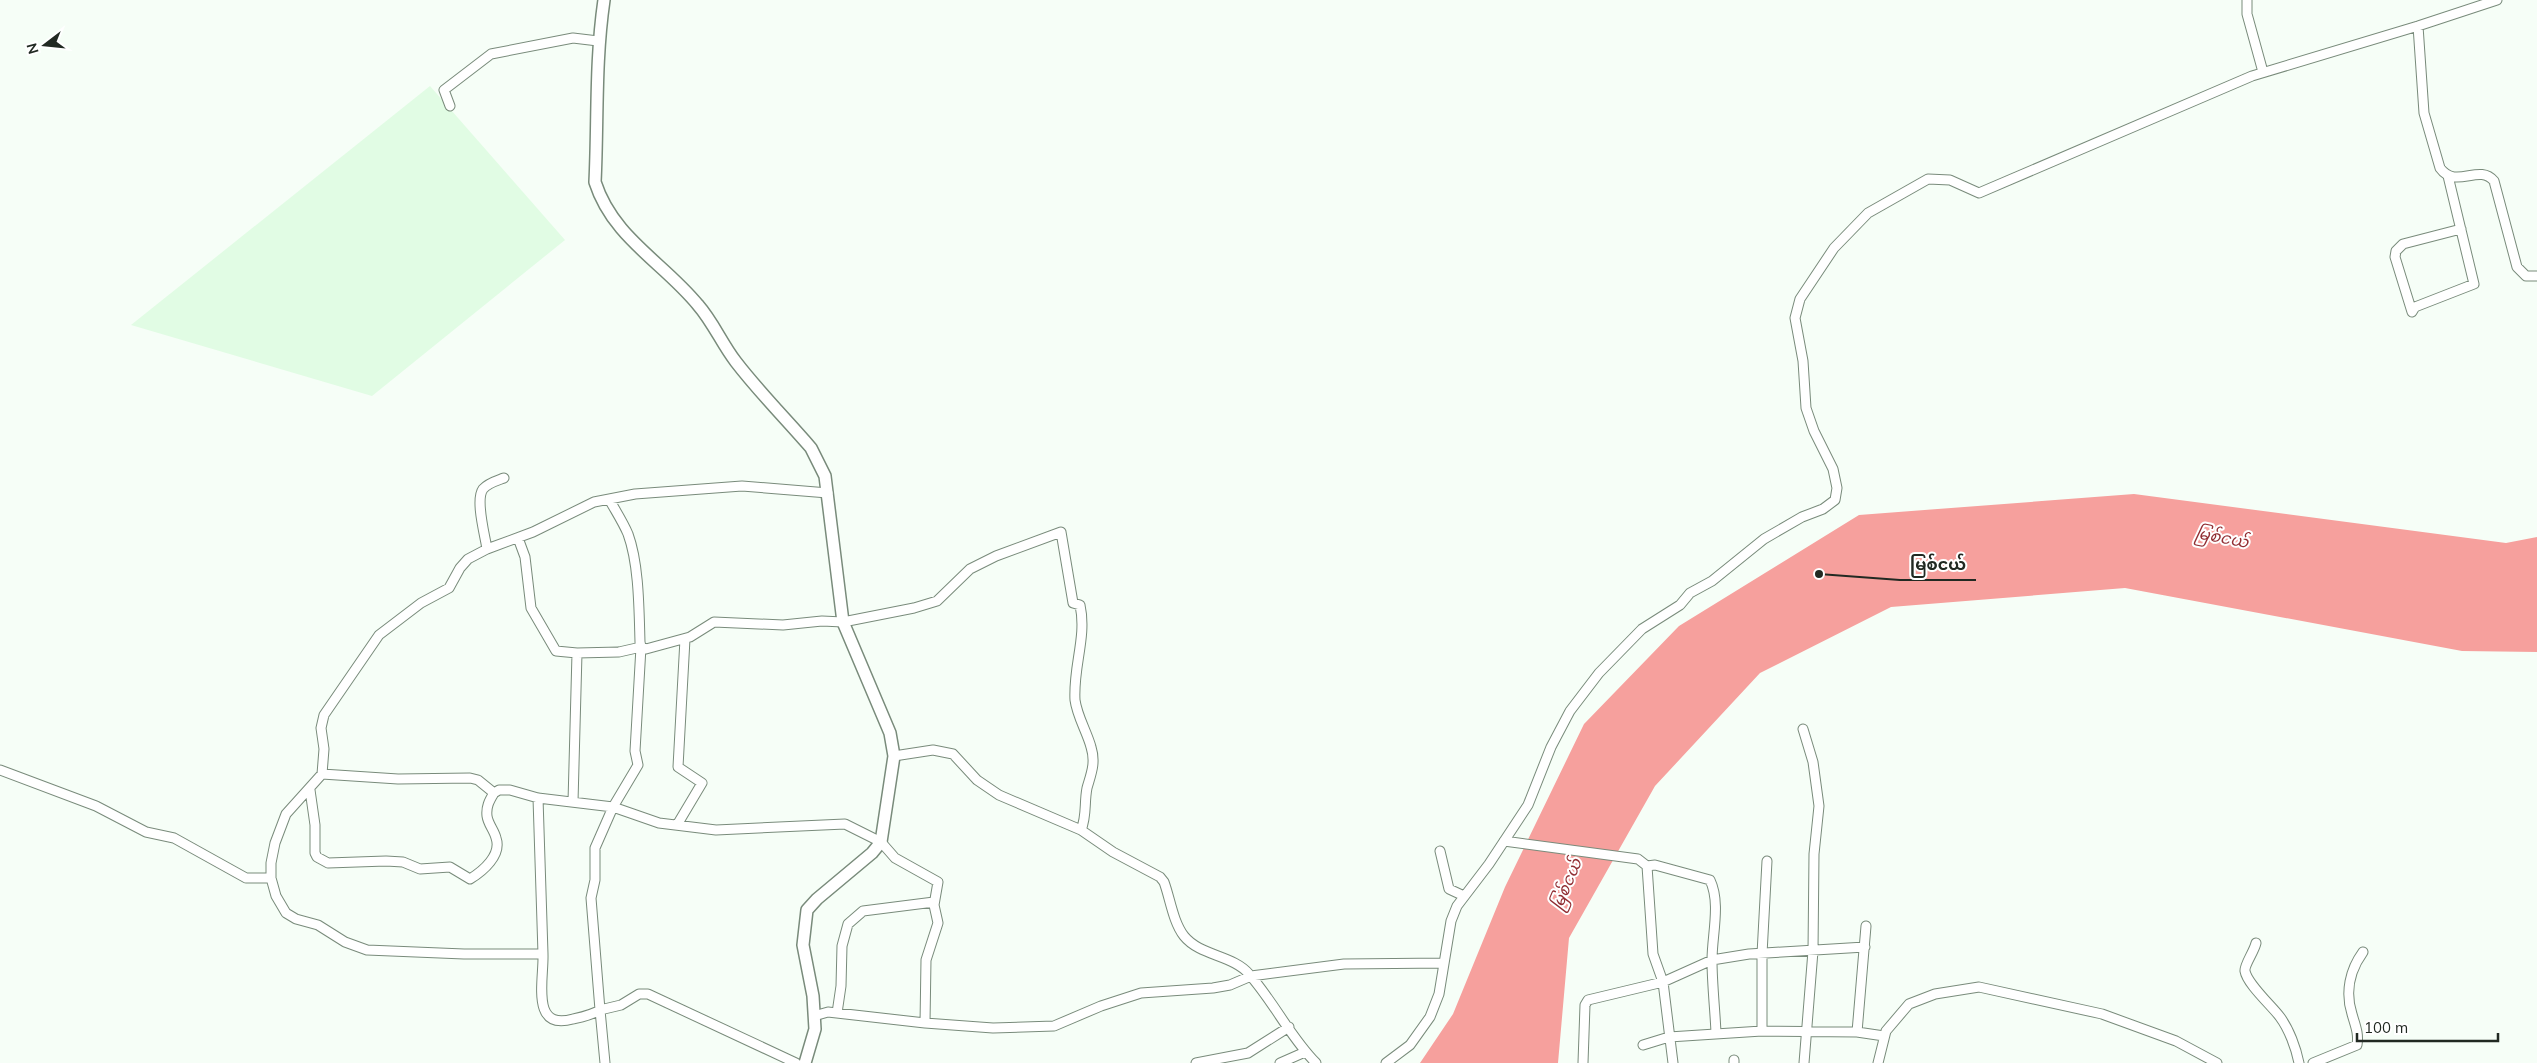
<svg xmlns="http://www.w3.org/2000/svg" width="2537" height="1063" viewBox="0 0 2537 1063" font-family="Mulish,'Noto Sans Myanmar',sans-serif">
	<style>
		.built { fill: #e1fce4 }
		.water { fill: #f6a09d }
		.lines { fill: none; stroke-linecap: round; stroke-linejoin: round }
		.minor-casing { stroke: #798b7b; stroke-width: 11 }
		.tertiary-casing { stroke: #798b7b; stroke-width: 14 }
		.minor { stroke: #fff; stroke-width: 9 }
		.tertiary { stroke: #fff; stroke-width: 11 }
		.labels { text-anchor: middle; stroke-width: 4; stroke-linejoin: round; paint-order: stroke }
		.water-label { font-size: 16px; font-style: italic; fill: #912e33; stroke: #fff }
		.leader { fill: none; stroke: #212922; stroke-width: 2 }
		.callout-dot { fill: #212922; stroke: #fff; stroke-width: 2 }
		.callout-label { font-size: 16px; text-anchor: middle; font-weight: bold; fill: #212922; stroke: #fff; stroke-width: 4; stroke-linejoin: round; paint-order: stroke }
	</style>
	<rect width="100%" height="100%" fill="#f6fef7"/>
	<path class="built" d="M430 86 565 240 372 396 131 325Z"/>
	<path class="water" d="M2134 494 2506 543 2537 537V652L2462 651 2125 588 1891 607 1760 673 1655 786 1569 938 1558 1063H1420L1453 1014 1505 887 1584 724 1679 626 1859 515Z"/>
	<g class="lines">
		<g class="minor-casing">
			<path id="minor" d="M2247 0V14L2263 72
				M2418 26 2424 113 2440 168C2456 190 2479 163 2494 181L2517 267 2526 276H2537
				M450 106 444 90 491 54 573 38 598 41
				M2412 312 2415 307 2474 284 2448 176
				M2412 312 2395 257 2396 251 2403 244 2461 229
				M609 499C615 510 623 522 628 534 639 564 639 609 640 642L641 647 646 649 690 637 714 622 783 625 822 621 843 622 914 608 937 601 970 569 996 556 1061 532 1073 603 1080 605C1087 637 1073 666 1075 700 1077 716 1087 732 1091 747 1096 763 1091 774 1087 788 1084 803 1087 816 1081 830
				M518 538 525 557 531 608 556 651 577 653 573 802
				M487 549C485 535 475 500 483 489 488 483 496 481 504 478
				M577 653 619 652 641 647 635 751 638 765 613 807 595 848V880L591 898 600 1010 621 1005 639 994H648L796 1063
				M1803 729 1813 762 1819 806 1814 854 1813 951 1804 1063
				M894 756 933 750 953 754 977 780 999 795 1081 830 1113 852 1160 877 1164 882C1170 898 1173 922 1184 936 1200 956 1233 955 1249 974 1274 1002 1290 1037 1316 1063
				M0 770 96 806 146 832 174 838 246 878H271
				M322 774 398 779 470 778 478 780 494 793 499 790H510L538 798 613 807 659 823 716 830 845 824 881 842 895 858 938 882 934 905 938 923 926 960 925 1023
				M310 790 315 825V853L317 857 328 863 386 861 403 862 420 869 450 867 470 879C483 871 502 855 496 838 494 830 488 824 487 816 486 807 489 801 494 793
				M538 798 543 954
				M677 825 702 783 678 767 685 639
				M1504 841 1638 859 1647 866 1653 954 1663 982 1673 1063
				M1440 851 1449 889 1464 896
				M1647 866 1655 865 1710 880C1721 903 1712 935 1712 960 1712 984 1715 1009 1716 1033
				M2256 943C2254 952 2244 965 2245 971 2247 984 2272 1006 2280 1017 2289 1029 2296 1048 2299 1063
				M837 1013 841 986 842 946 848 924 863 911 934 902
				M814 1016 828 1012 925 1023 993 1028 1054 1026 1101 1006 1141 993 1213 988 1230 985 1251 976 1344 964 1444 963
				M1762 1031V954L1767 861
				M1857 1032 1866 926
				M1643 1045 1669 1037 1762 1031 1857 1032 1884 1036
				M605 1063 600 1010C592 1015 582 1017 573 1019 530 1031 544 980 543 954H464L367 950 345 942 318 925 296 919 286 913 276 896 271 878V863L275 843 286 814 322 774 324 749 321 728 324 715 379 635 421 603 449 588 460 568 468 559 487 549 533 532 594 502 635 494 742 486 828 493
				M1196 1063 1248 1053 1289 1027
				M1280 1063 1305 1052
				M1386 1063 1410 1045 1430 1017 1439 994 1451 921 1457 906 1489 864 1528 805 1551 747 1570 711 1599 673 1642 629 1680 605 1690 593 1712 581 1764 539 1802 517 1823 509 1835 500 1837 488 1833 469 1814 431 1806 408 1803 361 1795 318 1800 299 1834 248 1868 213 1928 179 1950 180 1979 193 2252 76 2418 26 2497 0
				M1583 1063 1585 1005 1588 1000 1663 982 1712 960 1749 954 1865 947
				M1734 1063V1060
				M1878 1063 1886 1031 1909 1004 1935 994 1979 987 2102 1014 2176 1041 2217 1063
				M2313 1063 2357 1045C2359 1033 2355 1025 2352 1014 2345 992 2350 970 2363 952"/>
		</g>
		<g class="tertiary-casing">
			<path id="tertiary" d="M604 0C595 62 598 120 595 182 613 238 663 262 698 305 713 322 722 344 736 362 759 392 786 419 811 448L825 476 843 622 890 733 894 756 881 842 872 853 817 899 807 910 803 945 813 996 815 1029 805 1063"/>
		</g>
		<use href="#minor" class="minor"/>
		<use href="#tertiary" class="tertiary"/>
	</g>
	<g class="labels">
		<g class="water-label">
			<text transform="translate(2222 537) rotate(11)" y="6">မြစ်ငယ်</text>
			<text transform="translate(1566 884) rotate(-67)" y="6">မြစ်ငယ်</text>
		</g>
	</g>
	<path class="leader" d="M1819 574L1900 580H1976"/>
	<circle class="callout-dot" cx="1819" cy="574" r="5"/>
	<g class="callout-label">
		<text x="1938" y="570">မြစ်ငယ်</text>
	</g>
	<g transform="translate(45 45) rotate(254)" stroke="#ffffff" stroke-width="4" paint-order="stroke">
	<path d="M0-4L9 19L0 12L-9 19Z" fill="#212922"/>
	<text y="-8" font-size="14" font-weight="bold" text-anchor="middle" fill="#212922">N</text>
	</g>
	<path d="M2357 1033v8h141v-8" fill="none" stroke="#212922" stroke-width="2.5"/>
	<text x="2364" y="1033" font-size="15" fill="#212922" stroke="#ffffff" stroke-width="4" paint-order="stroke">100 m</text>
</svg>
